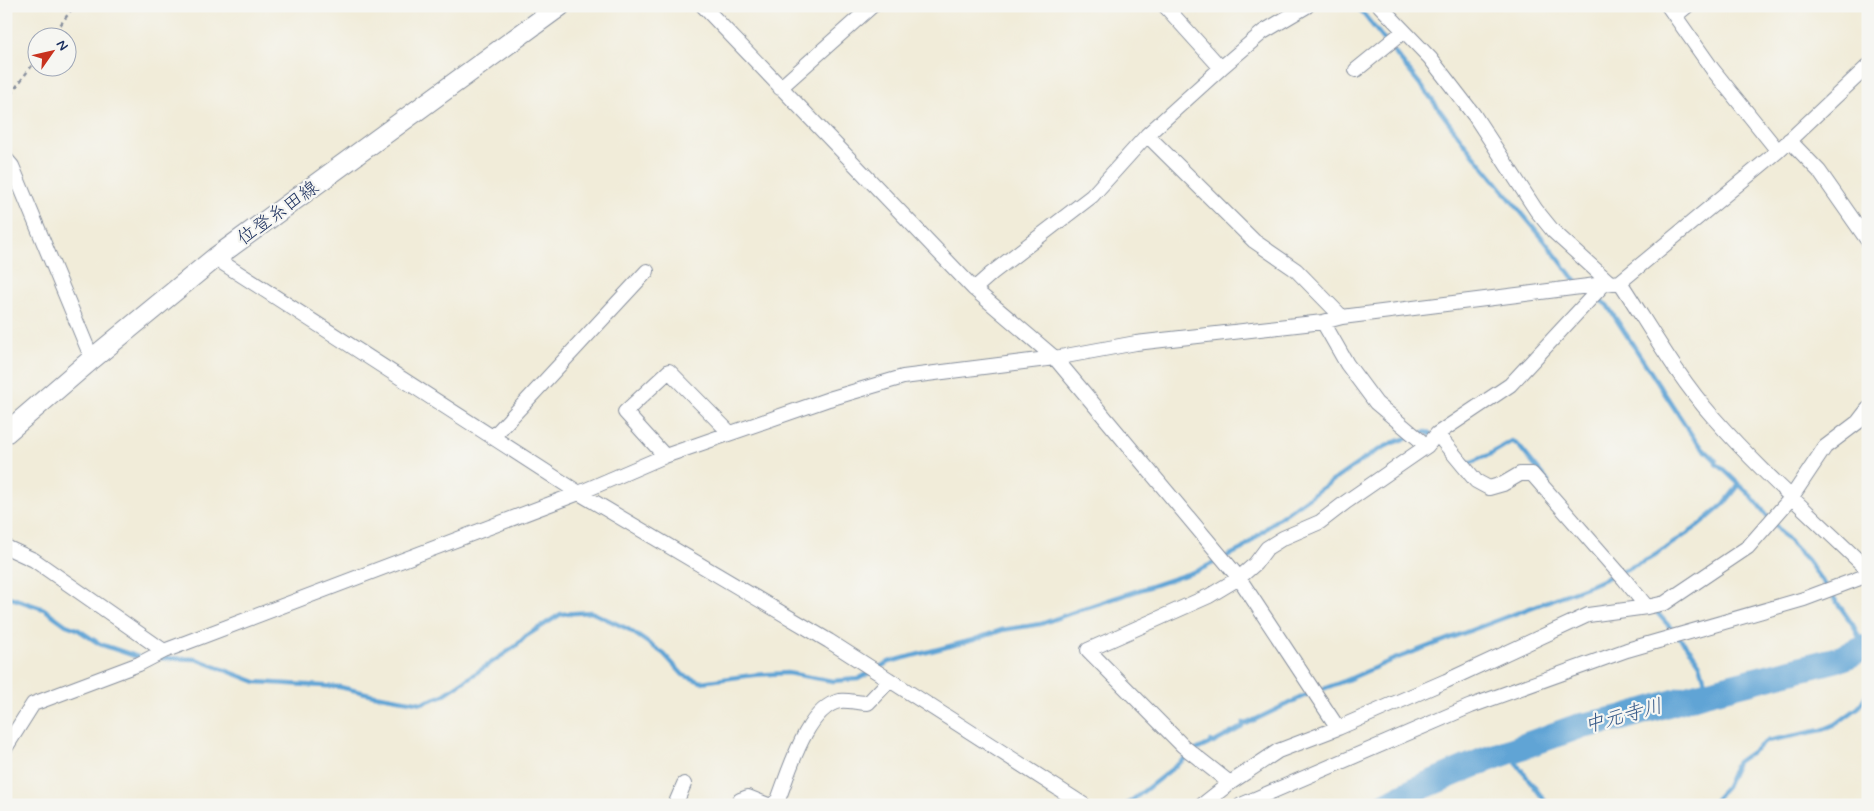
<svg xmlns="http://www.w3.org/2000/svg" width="1874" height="811" viewBox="0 0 1874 811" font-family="Mynerve,'Klee One',sans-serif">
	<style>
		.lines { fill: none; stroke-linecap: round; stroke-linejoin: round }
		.stream { stroke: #61a4d5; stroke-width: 4.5 }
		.river { stroke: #61a4d5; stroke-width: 26 }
		.minor-casing { stroke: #868e9c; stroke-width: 16 }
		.secondary-casing { stroke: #868e9c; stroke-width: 22 }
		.path { stroke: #868e9c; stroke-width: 2.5; stroke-dasharray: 4 4; stroke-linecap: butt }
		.minor { stroke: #fff; stroke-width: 14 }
		.secondary { stroke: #fff; stroke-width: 20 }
		.labels { text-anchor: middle; stroke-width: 4.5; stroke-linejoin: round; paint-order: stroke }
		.street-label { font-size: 19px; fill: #1b2f5e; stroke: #f6f6f2 }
		.water-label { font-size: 20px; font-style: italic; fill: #345888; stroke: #f6f6f2 }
	</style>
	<rect width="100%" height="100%" fill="#f6f6f2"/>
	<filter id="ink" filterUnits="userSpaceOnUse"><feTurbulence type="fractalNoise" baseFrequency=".02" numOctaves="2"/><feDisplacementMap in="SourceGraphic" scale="10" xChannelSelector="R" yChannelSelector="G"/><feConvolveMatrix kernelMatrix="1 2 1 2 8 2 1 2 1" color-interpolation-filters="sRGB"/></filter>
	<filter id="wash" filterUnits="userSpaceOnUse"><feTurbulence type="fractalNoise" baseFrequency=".0096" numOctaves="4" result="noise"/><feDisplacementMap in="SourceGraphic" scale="20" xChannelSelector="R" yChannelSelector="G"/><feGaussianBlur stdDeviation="1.12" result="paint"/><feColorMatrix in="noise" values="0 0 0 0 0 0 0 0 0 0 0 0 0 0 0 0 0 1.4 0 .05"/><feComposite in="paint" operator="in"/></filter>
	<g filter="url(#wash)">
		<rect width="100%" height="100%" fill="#f1ecd9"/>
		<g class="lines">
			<path class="stream" d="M1357 6 1427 93 1464 143 1544 240 1573 278 1580 284
				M1595 297 1607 305 1695 440 1716 461V464L1721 467 1751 496 1786 538 1807 560 1853 625 1865 649
				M1466 461 1469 463 1489 455 1512 441 1519 446 1548 482
				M6 596 44 609 66 625 77 629 100 644 141 658
				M1654 609 1692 652 1700 664 1708 692
				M162 658 196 659 256 682 340 687 374 695 422 703 442 696 516 646 526 636 561 614 591 612 628 629 664 654 683 675 701 682 753 675 787 673 833 681 858 679 871 672
				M878 668 889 662 973 640 1002 630 1041 624 1088 607 1197 571 1242 549 1276 520 1373 453 1392 443 1426 432 1432 435
				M1508 752 1548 805
				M1126 805 1196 750 1209 744 1211 741 1213 743 1242 727 1243 723 1246 724 1304 696 1347 680 1392 660 1591 585 1649 559 1697 527 1724 504 1739 485
				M1710 805 1726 787 1737 762 1767 741 1822 730 1836 724 1859 707 1868 692"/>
			<path class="river" d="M1386 805 1419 788 1485 760 1577 727 1621 718 1701 694 1842 658 1868 647"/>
		</g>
	</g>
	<g filter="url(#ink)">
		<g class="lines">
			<g class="minor-casing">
				<path id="minor" d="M703 6 974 289 1055 358 1239 578 1338 728
					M1165 6 1221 68 1263 32 1307 6
					M1380 6 1430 58 1474 115 1536 210 1553 231 1610 283
					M1668 6 1713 70 1778 151
					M1675 16 1687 6
					M1356 70 1404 31
					M780 88 872 6
					M1147 135 1254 241 1296 270 1342 317
					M1789 140 1819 171 1868 241
					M6 159 12 166 92 359
					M215 258 579 493 829 641 1084 805
					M1620 282C1649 326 1678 378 1713 417 1761 472 1816 519 1868 570
					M974 289 992 273 1092 196 1147 135 1221 68
					M1323 322 1347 364 1376 403 1427 446
					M1437 434 1476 481 1489 488 1503 484 1520 474H1532L1624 579 1647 607
					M493 437 647 271
					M665 456 625 412 669 371 730 433
					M6 547 34 560 164 651
					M6 747 33 704 139 664 164 651 579 493 665 456 829 399 903 377 1055 358 1136 343 1323 322 1342 317 1620 282 1778 151 1868 66
					M1230 783 1183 746 1088 650 1209 596 1239 578 1255 564 1267 548 1283 538 1320 522 1346 502 1427 446 1437 434 1510 385 1604 284
					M675 805 684 784
					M738 805 740 800 748 797 768 805
					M772 805 778 800C789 772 807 707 840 701 848 700 859 703 868 703L890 680
					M1202 805 1230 783 1278 751 1338 728 1446 681 1588 615 1647 607 1665 603 1748 547 1791 498 1825 447 1858 422 1868 409
					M1241 805 1471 706 1627 650 1804 599 1868 575"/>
			</g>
			<g class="secondary-casing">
				<path id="secondary" d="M6 433 92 359 215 258 560 6"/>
			</g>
			<path class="path" d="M51 38 74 6
				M6 101 38 57"/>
			<use href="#minor" class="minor"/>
			<use href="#secondary" class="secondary"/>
		</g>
	</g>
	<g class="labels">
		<g class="street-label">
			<text transform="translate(277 212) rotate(-36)" y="7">位登糸田線</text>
		</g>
		<g class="water-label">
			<text transform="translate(1623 715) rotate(-15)" y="7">中元寺川</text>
		</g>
	</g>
	<rect width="1874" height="811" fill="none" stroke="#f6f6f2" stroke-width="25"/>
	<g transform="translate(52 52) rotate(56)"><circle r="24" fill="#f6f6f2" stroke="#9ea6b7"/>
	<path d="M0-4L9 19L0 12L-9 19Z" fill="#c8321e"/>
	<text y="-8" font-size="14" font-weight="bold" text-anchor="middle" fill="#1b2f5e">N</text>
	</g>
</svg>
